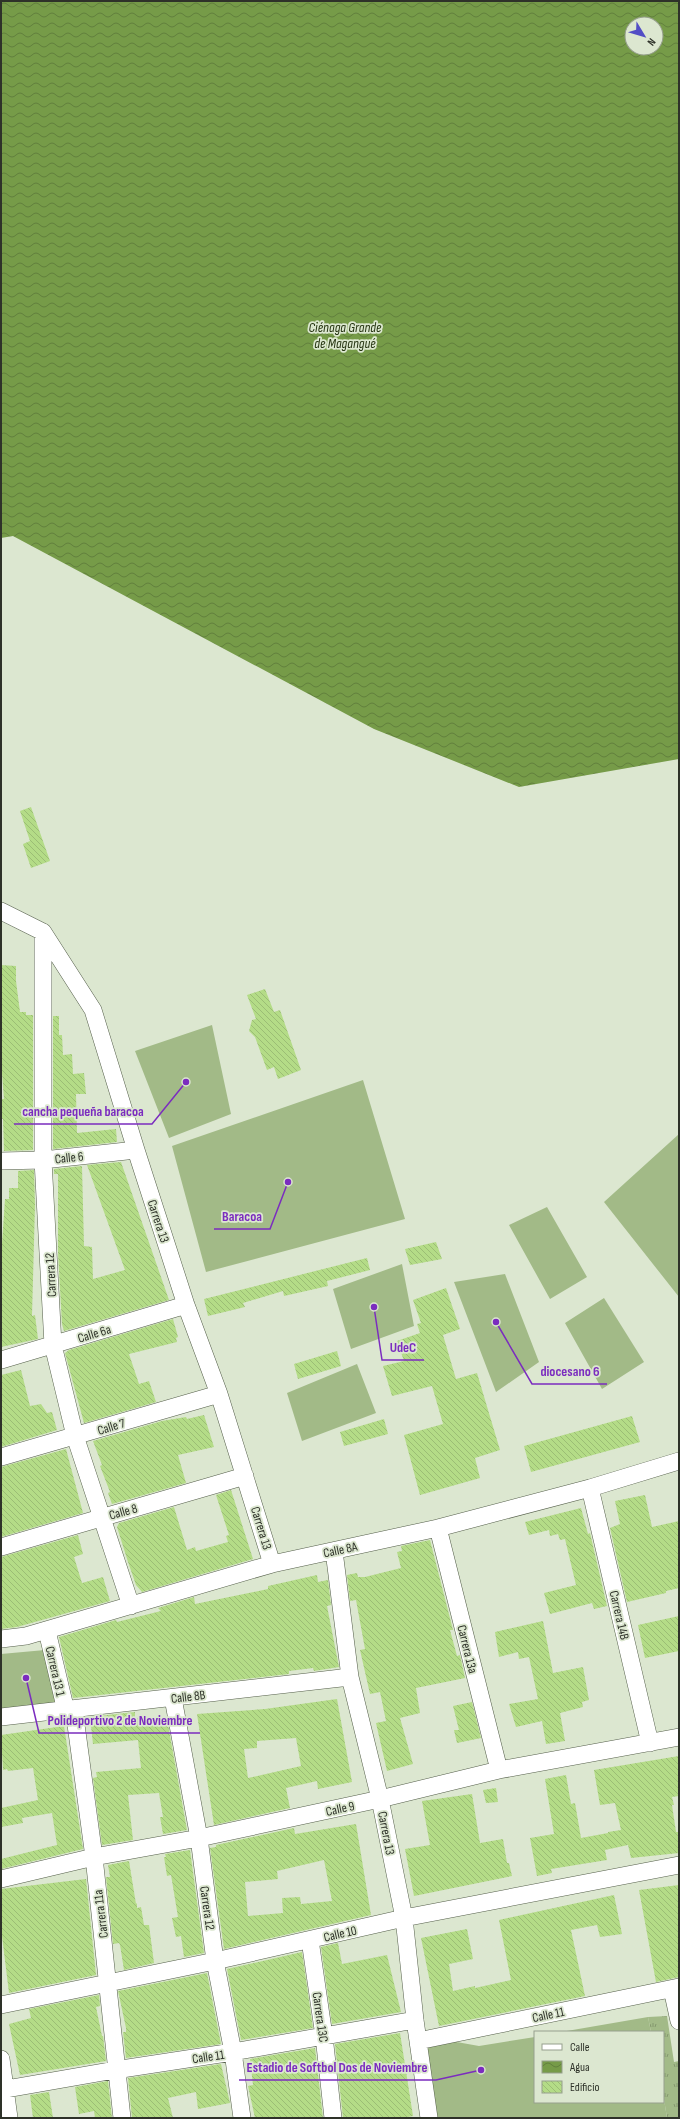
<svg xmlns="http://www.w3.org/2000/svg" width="680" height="2119" viewBox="0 0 680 2119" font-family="'Sofia Sans Condensed',sans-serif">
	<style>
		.grass { fill: url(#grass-tufts) }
		.garden { fill: #a2ba87 }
		.water { fill: url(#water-waves); fill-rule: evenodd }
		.building { fill: url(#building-back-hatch); fill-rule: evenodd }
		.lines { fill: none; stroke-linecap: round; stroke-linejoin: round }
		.minor-casing { stroke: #555f4b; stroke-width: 18 }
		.minor { stroke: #fff; stroke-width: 17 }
		.labels { text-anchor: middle; stroke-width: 3.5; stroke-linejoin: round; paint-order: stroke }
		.street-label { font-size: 13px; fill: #2e3229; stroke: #dce7d0 }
		.water-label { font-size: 14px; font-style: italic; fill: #253411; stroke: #dce7d0 }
		.leader { fill: none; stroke: #7b2cbf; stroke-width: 1.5 }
		.callout-dot { fill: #7b2cbf; stroke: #dce7d0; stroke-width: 1.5 }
		.callout-label { font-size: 14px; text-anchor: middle; font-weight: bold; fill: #7b2cbf; stroke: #dce7d0; stroke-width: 3.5; stroke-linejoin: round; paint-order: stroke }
	</style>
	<defs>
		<pattern id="grass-tufts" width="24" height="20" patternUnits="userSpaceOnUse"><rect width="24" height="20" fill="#a2ba87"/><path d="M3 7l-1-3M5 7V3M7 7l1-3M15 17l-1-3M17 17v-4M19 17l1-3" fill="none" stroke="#84986e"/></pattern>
		<pattern id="water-waves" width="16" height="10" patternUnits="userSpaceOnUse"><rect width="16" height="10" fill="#769b48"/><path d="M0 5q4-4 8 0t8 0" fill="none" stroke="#617f3c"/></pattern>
		<pattern id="building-back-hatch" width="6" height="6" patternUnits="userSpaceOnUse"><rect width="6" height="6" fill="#b4dc87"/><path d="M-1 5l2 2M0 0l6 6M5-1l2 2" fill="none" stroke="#9bbd75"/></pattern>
	</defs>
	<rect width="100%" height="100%" fill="#dce7d0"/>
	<path class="grass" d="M667 2016 674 2062 679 2061V2118H667L663 2093V2032H651L648 2017Z"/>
	<path class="garden" d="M212 1025 231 1114 169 1138 135 1051Z
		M363 1080 405 1219 206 1272 172 1146Z
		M679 1134V1297L604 1202Z
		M547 1207 587 1277 550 1299 509 1225Z
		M402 1264 414 1326 351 1349 333 1289Z
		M505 1274 539 1362 496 1392 454 1282Z
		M604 1298 644 1362 602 1389 565 1323Z
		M357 1364 376 1413 302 1441 287 1393Z
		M45 1650 56 1702 1 1711V1654Z
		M648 2017 651 2032H561Z
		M535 2037V2102H663V2093L667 2118H434L423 2045 451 2041 479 2046Z"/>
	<path class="water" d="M1 1H679V759L519 787 374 729 13 536 1 538ZM632 24H656V48H632Z"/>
	<path class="building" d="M31 807 50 861 31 868 23 844 30 841 20 811Z
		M1 965 16 966V981L20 1012H26V1015H33V1150L4 1151 3 1119H1V1099H4L1 1061Z
		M265 989 274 1012 280 1010 301 1070 278 1079 274 1067 267 1070 255 1037 249 1031 252 1020 256 1019 247 995Z
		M53 1016H59V1035H62L63 1055 72 1054 73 1074 84 1073 86 1094H76L77 1133 116 1129 117 1142 53 1149Z
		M121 1162 169 1300 64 1331 62 1324 58 1253V1174H54V1169L82 1166 84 1246 92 1247 93 1279 125 1270 87 1165Z
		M34 1170 35 1205 32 1316 35 1315 38 1339 1 1347V1258L5 1199H9V1188H18V1171Z
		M436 1242 442 1259 410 1265 405 1249Z
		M367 1258 370 1270 327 1281 328 1286 284 1296 283 1291 243 1303 245 1307 208 1316 204 1299Z
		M446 1288 460 1329 443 1335 456 1379 477 1373 500 1450 475 1458 480 1478 420 1495 404 1435 443 1424 432 1386 392 1396 383 1366 404 1361 397 1341 420 1333 417 1324 421 1323 413 1300Z
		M173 1319 178 1337 176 1338 177 1342 129 1354 139 1384 149 1381 156 1402 84 1423 65 1353 69 1350Z
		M337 1351 341 1366 298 1379 294 1364Z
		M21 1370 30 1406 41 1404 47 1413 52 1412 57 1430 1 1447V1375Z
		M204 1415 214 1447 178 1455 186 1483 112 1504 108 1493 110 1492 100 1466 102 1465 93 1441 162 1421 186 1417 187 1419Z
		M632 1416 640 1442 531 1472 524 1446Z
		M384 1419 388 1434 344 1446 340 1432Z
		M66 1449 83 1513 1 1537V1467Z
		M231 1490 253 1559 142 1592 136 1585 128 1562 117 1527 119 1523 174 1507 187 1550 195 1547 196 1551 228 1542 226 1536 229 1535 216 1495Z
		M645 1495 652 1527 679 1521V1588L666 1591V1593L627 1602 610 1528 620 1524 615 1501Z
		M581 1508 588 1534 590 1533 607 1606 594 1609 592 1603 550 1614 544 1593 576 1585 565 1539 560 1540 558 1534 550 1536 549 1530 529 1535 525 1522Z
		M78 1535 83 1554 74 1557 82 1583 103 1577 110 1601 17 1627 1 1629V1557Z
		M430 1540 453 1630H450L457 1656 460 1655 465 1678 416 1688 420 1713 400 1718 413 1764 387 1771 376 1723 386 1721 380 1692 370 1694 360 1650 365 1649 356 1600 350 1601 347 1575 357 1573 358 1577H365L401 1568 397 1552 402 1551 401 1546Z
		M317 1575 318 1582 328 1580 331 1605 327 1606 339 1667 314 1671 313 1668 289 1671V1674L73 1698 59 1637 116 1620 117 1622 161 1611 158 1608 194 1597 195 1604 268 1589V1586Z
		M679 1616V1651L645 1658 638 1625Z
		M543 1621 553 1673 583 1667 589 1700 582 1702 583 1707 560 1713 565 1741 546 1744 542 1721 516 1727 509 1704 538 1699 529 1657 519 1659 518 1652 499 1657 495 1632Z
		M337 1699 352 1782 318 1789 317 1781 286 1788 290 1808 214 1825 197 1714 265 1709ZM296 1738 301 1766 248 1778 244 1749 257 1748V1741Z
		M472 1702 481 1738 457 1743 454 1730H459L453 1706Z
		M135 1712V1718L147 1717V1720L167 1719 187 1830 163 1834 160 1817H163L159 1793 128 1795 133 1840 102 1845 93 1778 97 1777 96 1772 141 1768 138 1740 93 1744 90 1717Z
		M64 1726 83 1849 1 1869V1859L57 1845 52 1813 22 1818 23 1823 1 1827V1808L38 1800 33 1768 8 1771 7 1769 3 1770 1 1735Z
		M679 1756V1796L672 1797 674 1805H672L676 1832H679V1853L631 1858 628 1845 605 1850 607 1860 551 1869 552 1873 537 1876 530 1838 554 1834 545 1779 566 1775 571 1804 575 1803 581 1838 608 1833V1832L621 1830 615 1803 600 1805 594 1770Z
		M496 1788 498 1802 486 1803 483 1790Z
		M472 1794 480 1843 503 1839 507 1863H509L512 1876 414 1896 405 1849 430 1845 422 1801Z
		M356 1824 371 1915 224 1949 210 1848 216 1847V1845L294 1828 295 1834ZM324 1860 332 1901 301 1904 300 1897 282 1898 283 1913 248 1916 245 1882 278 1879 277 1871Z
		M190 1850 204 1953 184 1957 181 1936 176 1937 172 1918 178 1917 171 1875 167 1876 164 1857H166L165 1854Z
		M129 1861 136 1904 137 1903V1908L141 1907 144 1925H149L154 1963 124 1970 120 1945 119 1943 113 1944 106 1877H110L108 1865Z
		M86 1879 96 1975 9 1993 1 1928V1889Z
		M679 1885V1977L656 1982 639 1890Z
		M614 1895 622 1934 600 1937 597 1925 571 1930 585 1996 439 2026 421 1938 467 1929 473 1959 449 1964 453 1991 475 1986V1988L511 1980 499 1920Z
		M338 1943 342 1964 387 1955 401 2012 332 2024 321 1947Z
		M302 1952 313 2028 241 2040 227 1969Z
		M207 1973 221 2044 126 2058 123 2032H126V2028L118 1991Z
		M99 1995 100 2006 96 2007 102 2036H103L106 2061 20 2075 9 2024 31 2018 29 2009Z
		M400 2033 413 2116 403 2118H343L335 2044Z
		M315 2048 323 2118H255L248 2086 253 2085 250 2059Z
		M221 2064 230 2103 198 2109 196 2092 168 2098 173 2118H132L128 2078Z
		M108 2081 112 2118H95L94 2111 79 2114 75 2087Z
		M49 2092 53 2118H33L30 2095Z"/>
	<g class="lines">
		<g class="minor-casing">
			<path id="minor" d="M1 911 43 932 93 1010 136 1150 186 1305 219 1394 272 1564
				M43 932V1160L53 1345 75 1436 131 1606
				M1 1161 43 1160 136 1150
				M1 1360 186 1305
				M1 1457 219 1394
				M590 1488 650 1743
				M438 1528 499 1770
				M1 1547 245 1476
				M334 1551 350 1677 380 1799 404 1918 415 2020 429 2118
				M47 1631 66 1711
				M1 1639 26 1636 272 1564 438 1528 590 1488 679 1461
				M173 1698 199 1838 215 1961 233 2052 242 2118
				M74 1710 94 1857 122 2118
				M1 1717 350 1677
				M1 1879 94 1857 199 1838 380 1799 499 1770 679 1737
				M310 1940 324 2036 333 2118
				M672 1989 679 2021
				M1 2005 215 1961 404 1918 679 1865
				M418 2041 679 1987
				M1 2059 9 2118
				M1 2090 115 2070 233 2052 415 2020"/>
		</g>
		<use href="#minor" class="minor"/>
	</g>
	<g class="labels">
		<g class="street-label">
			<text transform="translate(69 1157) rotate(-6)" y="5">Calle 6</text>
			<text transform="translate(159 1221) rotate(72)" y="5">Carrera 13</text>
			<text transform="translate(50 1275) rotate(-93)" y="5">Carrera 12</text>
			<text transform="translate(94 1333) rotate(-17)" y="5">Calle 6a</text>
			<text transform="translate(111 1426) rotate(-17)" y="5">Calle 7</text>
			<text transform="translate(123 1511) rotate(-16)" y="5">Calle 8</text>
			<text transform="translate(262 1528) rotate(73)" y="5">Carrera 13</text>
			<text transform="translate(340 1549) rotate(-12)" y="5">Calle 8A</text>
			<text transform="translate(620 1615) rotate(77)" y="5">Carrera 14B</text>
			<text transform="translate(468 1649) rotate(76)" y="5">Carrera 13a</text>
			<text transform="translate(56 1671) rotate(77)" y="5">Carrera 13 1</text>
			<text transform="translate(188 1696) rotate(-7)" y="5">Calle 8B</text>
			<text transform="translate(340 1808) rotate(-12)" y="5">Calle 9</text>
			<text transform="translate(387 1833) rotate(79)" y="5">Carrera 13</text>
			<text transform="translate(208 1908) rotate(82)" y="5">Carrera 12</text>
			<text transform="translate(100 1914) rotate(-97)" y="5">Carrera 11a</text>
			<text transform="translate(340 1933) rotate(-13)" y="5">Calle 10</text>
			<text transform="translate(548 2014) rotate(-12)" y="5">Calle 11</text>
			<text transform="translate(321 2017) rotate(82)" y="5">Carrera 13C</text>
			<text transform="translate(208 2056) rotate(-8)" y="5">Calle 11</text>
		</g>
		<g class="water-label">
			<text x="345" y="332">Ciénaga Grande<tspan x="345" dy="16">de Magangué</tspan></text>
		</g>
	</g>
	<path class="leader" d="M186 1082L152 1124H14M288 1182L270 1229H214M374 1307L382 1360H424M496 1322L532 1384H607M26 1678L39 1733H200M481 2070L436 2080H239"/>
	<g class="callout-dot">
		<circle cx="186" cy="1082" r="4"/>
		<circle cx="288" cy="1182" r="4"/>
		<circle cx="374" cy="1307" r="4"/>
		<circle cx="496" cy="1322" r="4"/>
		<circle cx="26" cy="1678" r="4"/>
		<circle cx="481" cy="2070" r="4"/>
	</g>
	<g class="callout-label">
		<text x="83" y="1116">cancha pequeña baracoa</text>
		<text x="242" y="1221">Baracoa</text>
		<text x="403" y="1352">UdeC</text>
		<text x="570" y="1376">diocesano 6</text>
		<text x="120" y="1725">Polideportivo 2 de Noviembre</text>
		<text x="337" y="2072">Estadio de Softbol Dos de Noviembre</text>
	</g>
	<rect width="680" height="2119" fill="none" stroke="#2e3229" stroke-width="4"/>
	<rect x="534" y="2031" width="130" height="72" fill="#dce7d0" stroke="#969f8d"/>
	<rect x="542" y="2044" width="20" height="6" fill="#ffffff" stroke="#969f8d"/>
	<text x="570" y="2051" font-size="12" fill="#2e3229">Calle</text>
	<rect x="542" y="2061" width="20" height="12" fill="url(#water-waves)" stroke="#969f8d"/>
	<text x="570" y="2071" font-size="12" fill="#2e3229">Agua</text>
	<rect x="542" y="2081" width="20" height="12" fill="url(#building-back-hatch)" stroke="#969f8d"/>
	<text x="570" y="2091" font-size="12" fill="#2e3229">Edificio</text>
	<g transform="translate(644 36) rotate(128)"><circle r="19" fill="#dce7d0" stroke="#969f8d"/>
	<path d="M0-3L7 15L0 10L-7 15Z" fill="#524ec5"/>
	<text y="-6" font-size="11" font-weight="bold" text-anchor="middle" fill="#2e3229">N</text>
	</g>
</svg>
